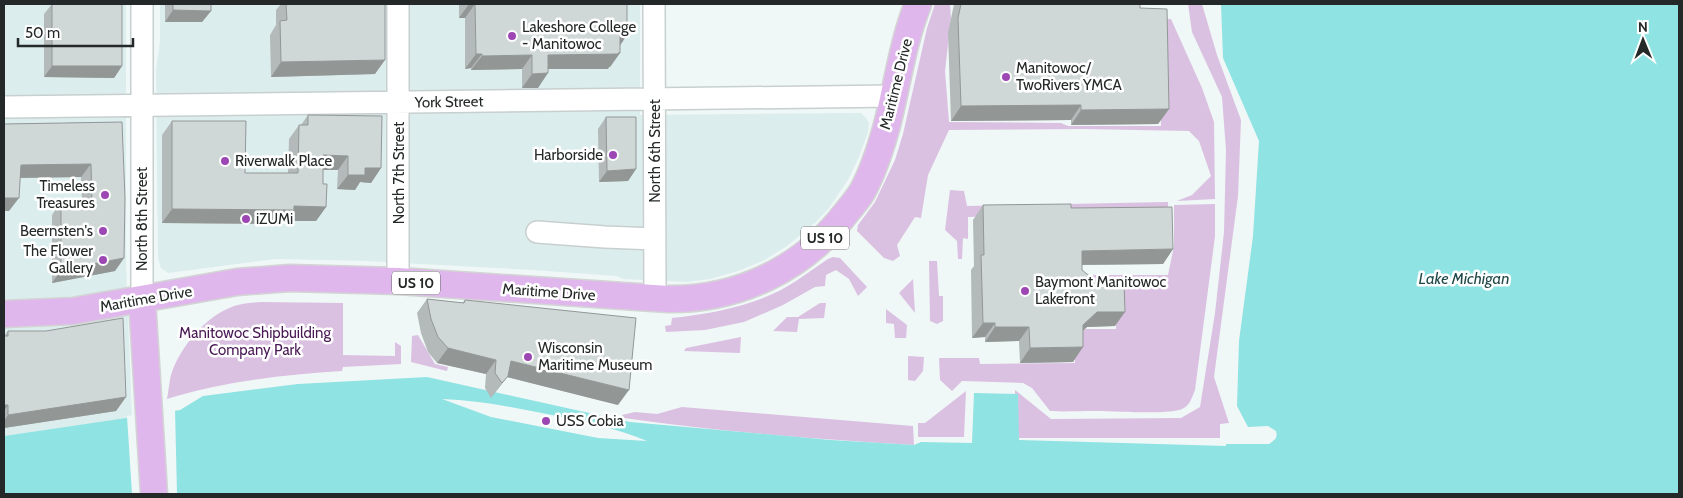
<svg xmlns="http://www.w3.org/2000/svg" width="1683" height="498" viewBox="0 0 1683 498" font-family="Cabin,sans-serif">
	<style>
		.built { fill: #dceded }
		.green { fill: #dac1e1 }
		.water { fill: #8fe3e2; fill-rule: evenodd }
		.pier { fill: #f0f7f7 }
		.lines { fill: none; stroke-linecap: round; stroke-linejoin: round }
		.minor-casing { stroke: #c8cfcf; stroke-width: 24 }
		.major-casing { stroke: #d3d4d4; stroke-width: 29 }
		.minor { stroke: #fff; stroke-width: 21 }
		.major { stroke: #e0b7ec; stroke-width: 26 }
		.wall { fill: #b3bab9 }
		.shaded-wall { fill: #929796 }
		.building { fill: #d0d8d7; stroke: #929796 }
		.poi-dot { fill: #9d47b4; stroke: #fff; stroke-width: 2 }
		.labels { text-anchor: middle; stroke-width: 5; stroke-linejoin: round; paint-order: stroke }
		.shield { fill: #fff; stroke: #666868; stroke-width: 1 }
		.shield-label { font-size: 14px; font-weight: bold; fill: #252828 }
		.poi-label { font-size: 15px; fill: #252828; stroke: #fff; text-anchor: start }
		.street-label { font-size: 15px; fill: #252828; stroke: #fff }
		.park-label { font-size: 15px; fill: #491955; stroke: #fff }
		.water-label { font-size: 16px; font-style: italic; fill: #204848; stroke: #fff }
	</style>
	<rect width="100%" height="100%" fill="#f0f7f7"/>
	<path class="built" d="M4 4H126V264L132 417 4 436Z
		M160 4H640V115L855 113H861L867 119 869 124 868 132 859 157 848 180 829 208 816 222 787 246 763 261 738 271 710 279 687 282 624 279 616 276 532 270 366 261 276 259 168 273 161 268 158 259 156 70 160 42Z"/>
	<path class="green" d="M935 4H950L951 18 945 71 949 122 1061 123 1068 126H1161L1158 19H1171L1202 88 1214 122 1215 199 1177 201 1192 195 1211 176 1199 141 1189 131 1083 129 949 130 928 175 921 218 915 217 897 245 900 256 893 261 884 258 857 231 858 225 875 202 895 160 903 134 927 28Z
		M1188 4H1202L1217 55 1241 120 1238 196 1214 377 1229 423 1220 424V438H1015V390L1051 419 1181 418 1200 407 1215 313 1224 232 1226 150 1222 97 1192 32Z
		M950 190 964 191 967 206 1168 202 1169 246 1071 214 968 217V239L963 238 962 259H958L957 241 945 230Z
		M1215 204V236L1195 390C1192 397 1190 406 1182 409 1169 415 1110 411 1093 411 1077 411 1066 412 1050 411L1032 388 1023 383 962 381 952 391 940 380 939 358H979L980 364 1075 363 1074 340 1085 329H1116L1115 293 1073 275H1168L1174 246V205Z
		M833 257 840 258 867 287 858 296 849 279 836 270 826 275 825 286 815 287 783 305 744 322 705 330 666 332 665 326 671 325 672 318C715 313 760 305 796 281 807 274 817 266 828 259Z
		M929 261H937L939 296H943V321L937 324 930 321Z
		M913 279 915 313 899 293Z
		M261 302 343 303V355L395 356V342L401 346V364L343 367 342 371C284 375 223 381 167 399 169 390 169 380 172 372 181 347 203 320 227 309 238 303 250 303 261 302Z
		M820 303H826L824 318 799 319 797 332 773 331 787 317H798Z
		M886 309 907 325 906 338H895L894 324 886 323Z
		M418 335 435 364 448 367 447 371 411 362 412 336Z
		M741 337 740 353 684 351 686 348Z
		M908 356 924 357 923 371 915 381 908 380Z
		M966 391 964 437H918V423H925Z
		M682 407 913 426 914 445C817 439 720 432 624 418L622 415 635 412 657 414Z"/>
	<path class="water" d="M1221 4H1679V494H4V436L180 410 203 396 298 384 427 377 630 422 831 440 914 445 921 442 972 443 974 393 1018 394 1019 440 1226 446V444H1269C1275 440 1278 438 1276 431L1268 426 1248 427 1237 406 1239 341 1253 236 1259 141 1223 58ZM442 399C479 400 516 408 552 415 584 422 617 428 647 441L598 438 491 417Z"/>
	<path class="pier" d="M175 409 177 494H132L127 416Z"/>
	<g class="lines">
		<g class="minor-casing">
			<path id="minor" d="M142 4V299
				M398 4V281
				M654 4 655 298
				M4 107 894 96
				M537 232 605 237 655 239"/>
		</g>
		<g class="major-casing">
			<path id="major" d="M142 299 154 494
				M4 314 73 311 237 282 290 278 398 281 668 299C738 300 803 269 846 213 851 207 857 200 862 192 873 172 881 147 887 125 897 86 903 41 918 4"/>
		</g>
		<use href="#minor" class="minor"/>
		<use href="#major" class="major"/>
	</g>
	<path class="wall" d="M52 4H122V66L114 78 44 77V14Z
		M165 4H211V11L202 22H165Z
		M281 4H385L375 74 271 77 270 35 276 25V10Z
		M460 4H627V35L620 45V53L610 67H609L608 69H548L538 88H522V69L471 70V68L465 69V18H459V5Z
		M954 4H1140V8L1169 109 1158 124 1071 125V120L951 121 948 33Z
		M308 115 381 168 371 183 360 182 355 190 337 189 338 170H323V184L326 207 316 221H286L283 224 162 223V135L172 121 245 173H288L289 139 299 125H301Z
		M606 117 636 169 628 181 599 182 598 129Z
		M122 122 124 258 115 271 52 283V215L61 202H82L81 177 20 178 9 211H4V124Z
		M983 205 1071 208 1173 249 1163 264 1082 265V270L1115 326 1087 327 1083 331 1073 362 1020 363 1019 341 985 342V337L972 338 971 270 974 266 973 220Z
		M427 299 462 303 465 300 618 405 507 377 491 398 485 388 486 374 437 363 428 352 421 333 417 313Z
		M8 331 126 397 116 411 4 428V336Z"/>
	<path class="shaded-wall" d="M469 4H475L465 18H459Z
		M173 10 211 11 202 22H165Z
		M620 35H627L617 50Z
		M620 53 610 67H609L608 69H538L548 55Z
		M476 54H482L471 68 465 69Z
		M532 55 522 69 471 70 482 56Z
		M385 60 375 74 271 77 281 62Z
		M52 66H122L114 78 44 77Z
		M548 73 538 88H522L532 74Z
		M1081 105 1071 120 951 121 961 106Z
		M1169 109 1158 124 1071 125 1081 110Z
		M323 155 348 156 338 170H313Z
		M91 164 81 177 11 178 21 165Z
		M365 168H381L371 183 360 182 355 190 337 189 348 175Z
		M636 169 628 181 599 182 607 171Z
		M4 198H19L9 211H4Z
		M294 206 326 207 316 221H286L283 224 162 223 172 209Z
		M1173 249 1163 264 1071 265 1082 251Z
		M124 258 115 271 52 283 61 270Z
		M1097 312H1125L1115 326 1087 327 1072 340 1083 325Z
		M983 323H995L985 337 972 338Z
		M995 327H1029L1019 341 985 342Z
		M1083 347 1073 362 1020 363 1030 348Z
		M448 348 496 360 486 374 437 363Z
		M511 361 629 390 618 405 507 377 491 398 502 383Z
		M126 397 116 411 4 428V421L8 415Z
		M4 405H8L4 411Z"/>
	<path class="building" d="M52 4H122V66H52Z
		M173 4H211V11L173 10Z
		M286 4H385V60L281 62 280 21 287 20Z
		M475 4H627V35H620V53H618V54L548 55V73L532 74V55L482 56V54H476Z
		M961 4H1140V8L1167 9 1169 109 1081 110V105L961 106 958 18Z
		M308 115 382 116 381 168H365V175H348V156L323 155V184H327L326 207 294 206V210L172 209V121H246L245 173H298L299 125H308Z
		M606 117H636V169L607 171Z
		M122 122 125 198 124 258 61 270V202H92L91 164 21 165 19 198H4V124Z
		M1071 204V208L1172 207 1173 249 1082 251V270L1097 282H1124L1125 312H1097L1083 325V347L1030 348 1029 327H995V323H983L981 255H984L983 205Z
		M427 299 464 303 465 300 636 318 629 390 511 361 508 376 502 383 495 373 496 360 448 348 438 337 431 319Z
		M123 318 126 397 8 415V405H4V336H8V331H46Z"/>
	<g class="poi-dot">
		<circle cx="512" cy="36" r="5"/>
		<circle cx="1006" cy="77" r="5"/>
		<circle cx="613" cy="155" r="5"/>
		<circle cx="225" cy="161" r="5"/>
		<circle cx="105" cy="195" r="5"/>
		<circle cx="246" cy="219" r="5"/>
		<circle cx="103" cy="231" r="5"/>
		<circle cx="103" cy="260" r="5"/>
		<circle cx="1025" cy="291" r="5"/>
		<circle cx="528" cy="357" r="5"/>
		<circle cx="546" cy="421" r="5"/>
	</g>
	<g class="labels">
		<g class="shield">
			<rect x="801" y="226.5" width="48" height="23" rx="4"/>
			<rect x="392" y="271.5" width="48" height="23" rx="4"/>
		</g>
		<g class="shield-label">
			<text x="825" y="243">US 10</text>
			<text x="416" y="288">US 10</text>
		</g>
		<g class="poi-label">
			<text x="522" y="32">Lakeshore College<tspan x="522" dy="17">- Manitowoc</tspan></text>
			<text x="1016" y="73">Manitowoc/<tspan x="1016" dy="17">TwoRivers YMCA</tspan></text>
			<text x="603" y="160" text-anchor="end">Harborside</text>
			<text x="235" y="166">Riverwalk Place</text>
			<text x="95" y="191" text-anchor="end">Timeless<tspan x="95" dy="17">Treasures</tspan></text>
			<text x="256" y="224">iZUMi</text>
			<text x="93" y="236" text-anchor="end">Beernsten's</text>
			<text x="93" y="256" text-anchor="end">The Flower<tspan x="93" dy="17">Gallery</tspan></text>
			<text x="1035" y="287">Baymont Manitowoc<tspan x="1035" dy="17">Lakefront</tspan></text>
			<text x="538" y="353">Wisconsin<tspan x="538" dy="17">Maritime Museum</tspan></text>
			<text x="556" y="426">USS Cobia</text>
		</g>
		<g class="street-label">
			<text transform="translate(896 84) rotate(-76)" y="5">Maritime Drive</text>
			<text transform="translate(449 102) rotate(-1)" y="5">York Street</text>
			<text transform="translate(655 151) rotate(-90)" y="5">North 6th Street</text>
			<text transform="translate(399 173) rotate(-90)" y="5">North 7th Street</text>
			<text transform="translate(142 219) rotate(-90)" y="5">North 8th Street</text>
			<text transform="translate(549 292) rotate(4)" y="5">Maritime Drive</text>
			<text transform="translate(146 299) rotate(-10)" y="5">Maritime Drive</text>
		</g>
		<g class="park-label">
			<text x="255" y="338">Manitowoc Shipbuilding<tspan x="255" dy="17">Company Park</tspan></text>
		</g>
		<g class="water-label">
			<text x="1464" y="284">Lake Michigan</text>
		</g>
	</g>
	<rect width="1683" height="498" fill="none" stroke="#252828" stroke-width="10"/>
	<g transform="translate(1643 40) rotate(359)" stroke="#ffffff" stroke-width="4" paint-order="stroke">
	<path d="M0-4L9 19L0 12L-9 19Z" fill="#252828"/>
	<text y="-8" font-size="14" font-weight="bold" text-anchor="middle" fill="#252828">N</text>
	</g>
	<path d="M18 38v8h115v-8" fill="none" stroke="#252828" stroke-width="2.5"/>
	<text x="25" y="38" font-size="15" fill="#252828" stroke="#ffffff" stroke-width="4" paint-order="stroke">50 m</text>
</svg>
